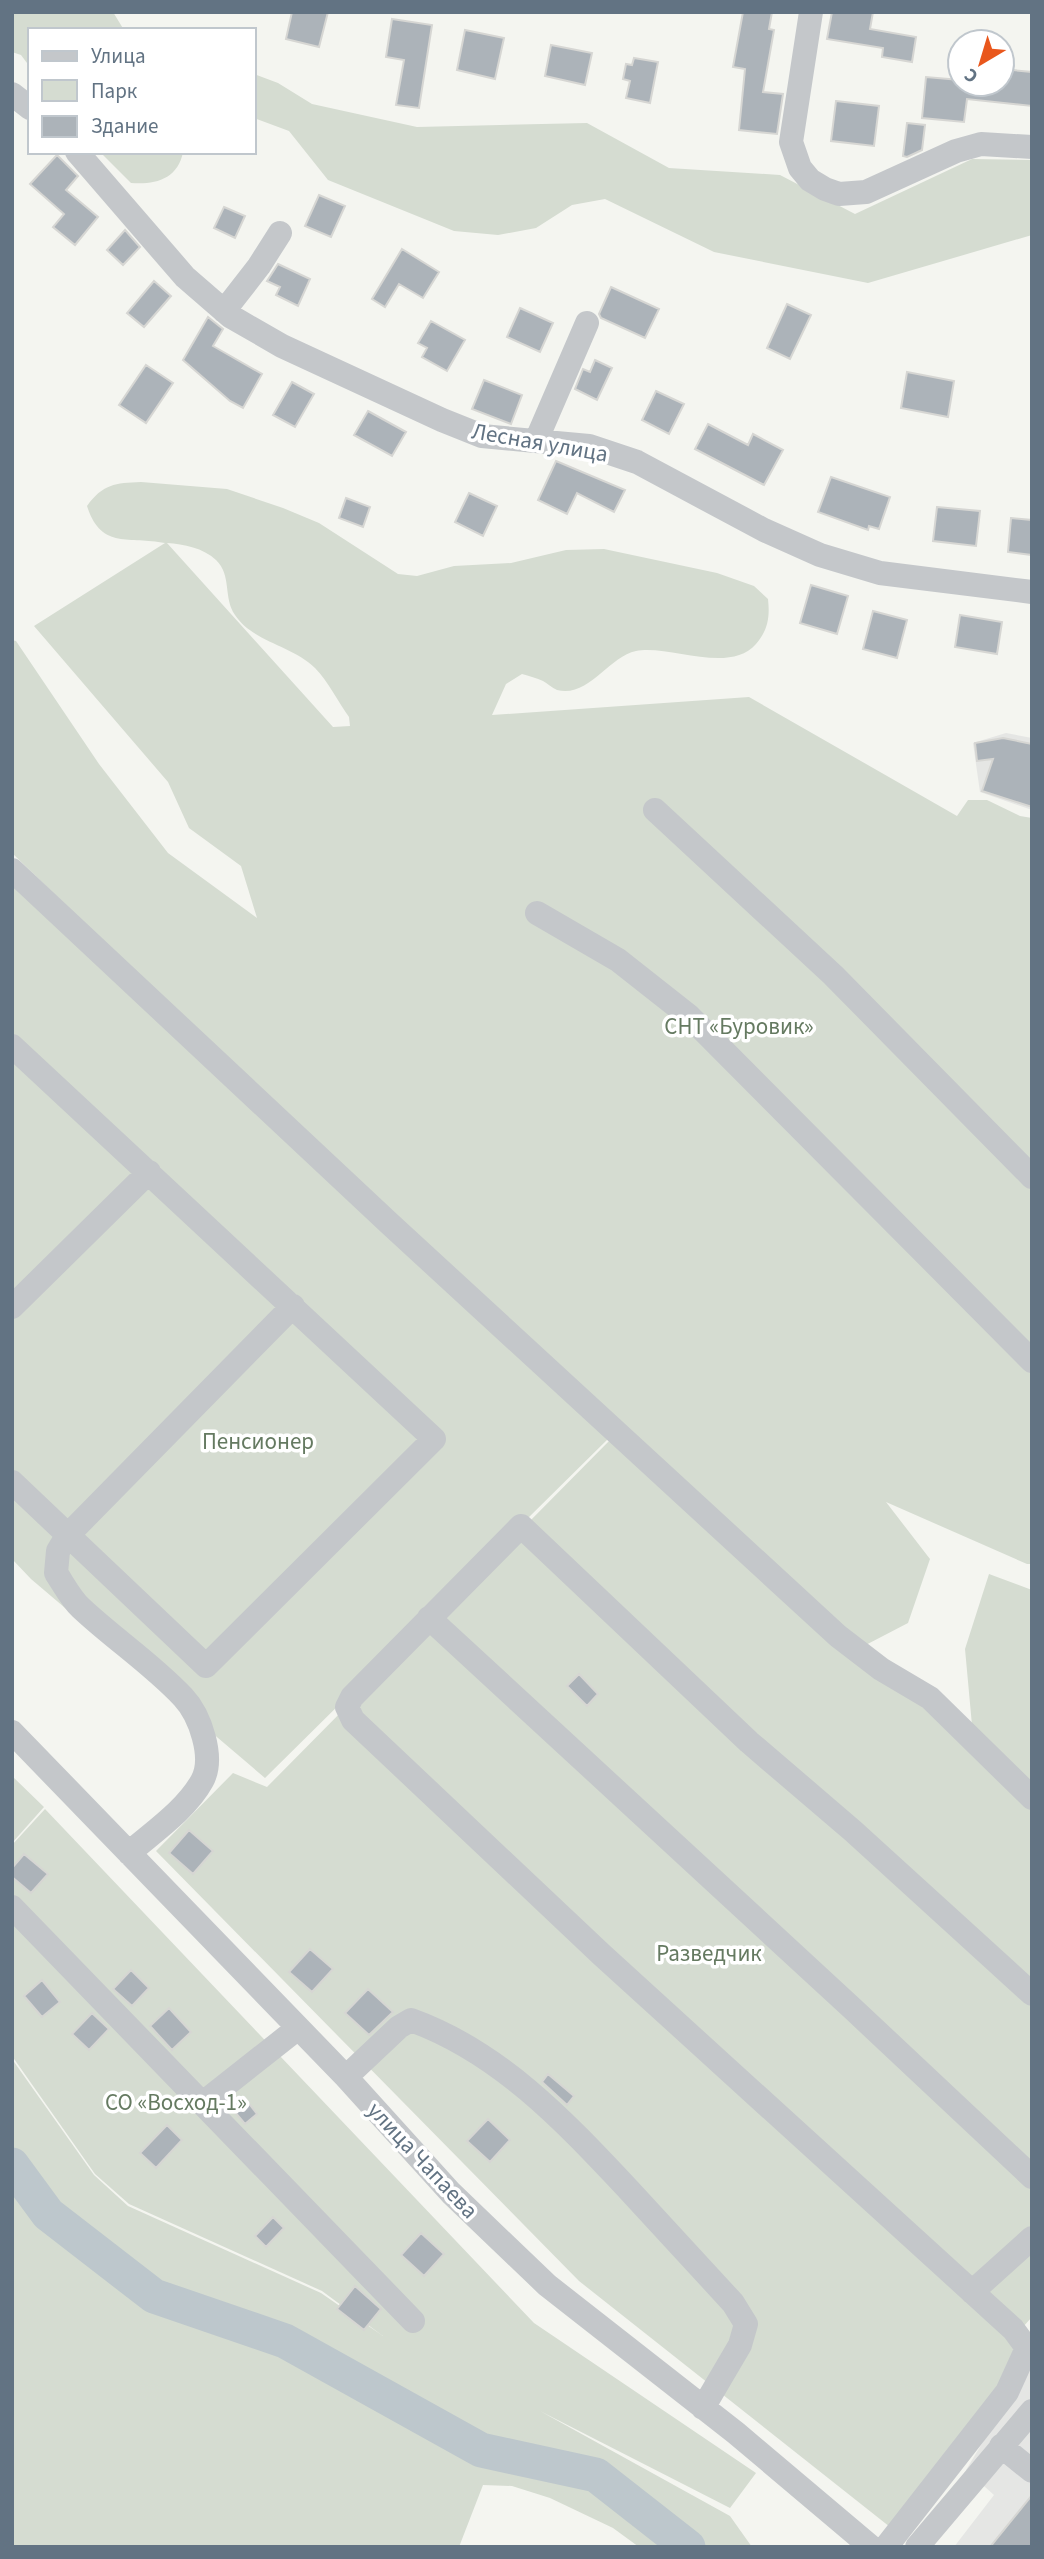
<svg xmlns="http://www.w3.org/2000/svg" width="1044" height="2559" viewBox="0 0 1044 2559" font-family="'Source Sans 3',sans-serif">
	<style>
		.built { fill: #e5e6e4 }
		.green { fill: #d5dcd1; fill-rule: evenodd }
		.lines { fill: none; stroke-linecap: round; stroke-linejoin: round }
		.river { stroke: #bdc7cc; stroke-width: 35 }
		.building { fill: #acb3b9; stroke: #d6d6d3; stroke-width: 2 }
		.minor { stroke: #c4c7ca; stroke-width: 24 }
		.labels { text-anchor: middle; stroke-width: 7; stroke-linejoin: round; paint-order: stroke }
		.street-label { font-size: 23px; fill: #627383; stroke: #fff }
		.park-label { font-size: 23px; fill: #657a61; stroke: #fff }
	</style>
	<rect width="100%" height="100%" fill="#f4f5f0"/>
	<path class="built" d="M1006 733 1032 738V810L980 792 973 743Z
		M1032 2355V2547H954L994 2495 966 2470 1010 2397Z"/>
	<path class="green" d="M12 12H113L124 30H30V67L21 55 12 52Z
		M254 74 278 83 312 104 417 127 587 123 669 168 780 175 855 214 972 159 1032 160V235L868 283 714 252 605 199 572 205 536 228 498 235 454 231 328 180 289 131 254 118Z
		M100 152H183C178 179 155 185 131 183Z
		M141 482 227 489 283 508 319 523 398 574 417 576 454 566 511 563 566 550 604 549 717 573 754 586 768 599C770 617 768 630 756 644 729 675 668 644 636 651 608 657 589 698 557 690 552 688 547 683 543 681 537 678 529 676 522 674L506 684 492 715 749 697 957 816 968 800H987L1020 816 1032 818V1564H1027L886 1502 930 1559 908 1623 858 1649 392 1220 12 853V640L16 641 99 764 168 853 257 918 241 866 189 828 168 782 34 626 165 543C129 536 101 550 87 506 103 484 115 483 141 482ZM167 543C184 544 203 548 216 560 232 575 223 598 235 615 254 643 292 645 315 668 328 681 338 702 349 717L350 726 333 727Z
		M12 881 610 1437 265 1778 31 1579 12 1559Z
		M611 1439 925 1705 1032 1811V2317L1022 2328 1005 2387 890 2527 579 2281 156 1851 233 1773 267 1787Z
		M989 1574 1032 1590V1791L973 1736 965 1649Z
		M12 1776 44 1807 12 1843Z
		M45 1809 534 2323 756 2473 730 2508 540 2411 730 2516 752 2547H639L613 2528 550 2498 512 2486 483 2485 459 2547H12V2059L94 2175 128 2206 321 2293 383 2336 322 2291 129 2204 95 2174 12 2056V1845Z"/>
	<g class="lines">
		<path class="river" d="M12 2165 48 2214 154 2296 285 2341 481 2450 596 2475 688 2547"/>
	</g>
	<path class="building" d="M292 12H328L319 47 286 39Z
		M743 12H772L769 29 774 30 763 92 783 94 777 134 739 130 745 69 733 67Z
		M832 12H873L870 29 916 37 912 62 882 57 883 48 827 39Z
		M392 19 432 25 419 108 396 105 404 60 386 57Z
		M465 30 504 38 495 79 457 70Z
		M551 45 592 53 585 85 545 76Z
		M634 58 658 62 650 103 626 98 630 81 623 79 626 64 632 65Z
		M1002 69 1032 72V106L967 99 964 122 922 118 926 77 960 80V84H1002Z
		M836 101 879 106 874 146 831 141Z
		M907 123 925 125 922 150 907 157 903 156Z
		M57 155 78 176 66 190 98 217 75 245 53 227 64 214 30 184Z
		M319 195 345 206 331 237 305 226Z
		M224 207 245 216 235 238 214 228Z
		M125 230 140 247 123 265 107 250Z
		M402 249 439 272 423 298 399 284 385 307 372 299Z
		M278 264 310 279 298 306 276 295 280 287 267 281Z
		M154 281 171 296 144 327 127 313Z
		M611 287 659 309 645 338 601 318 599 314Z
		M787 304 811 315 790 359 767 348Z
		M520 308 553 323 540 352 507 337Z
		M208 317 223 329 213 346 262 374 243 408 230 401 183 360Z
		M431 321 465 340 447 371 422 357 427 348 418 343Z
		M595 360 612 368 597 400 575 389 583 369 590 372Z
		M146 365 173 383 146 423 119 405Z
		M907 372 954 381 948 417 901 408Z
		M484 380 522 395 511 424 472 409Z
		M292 382 314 394 295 427 273 415Z
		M656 391 684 404 669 434 642 420Z
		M368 411 406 432 392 456 354 435Z
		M708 424 748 445 753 434 783 450 764 485 695 449Z
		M556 461 625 490 614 512 577 493 567 514 538 500Z
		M831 477 890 497 879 529 869 526 868 530 818 512Z
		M469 493 497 506 483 536 455 522Z
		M346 498 370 507 363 527 339 518Z
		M937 507 980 511 976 546 933 541Z
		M1011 518 1032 520V555L1008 552Z
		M811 585 848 596 837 634 800 623Z
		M873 611 907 620 897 658 863 649Z
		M960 615 1002 622 997 654 955 647Z
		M1003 738 1032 744V807L982 791 993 759 977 761 975 743Z
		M579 1674 598 1694 587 1706 567 1686Z
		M189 1830 213 1851 193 1874 169 1853Z
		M24 1854 48 1874 31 1893 12 1877V1868Z
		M310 1949 333 1969 312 1992 289 1972Z
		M131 1970 149 1988 132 2006 113 1989Z
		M42 1980 60 2002 42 2017 24 1996Z
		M368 1989 393 2012 369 2035 345 2013Z
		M169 2008 191 2032 172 2050 150 2026Z
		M92 2013 109 2029 89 2050 72 2034Z
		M548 2074 574 2096 567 2105 542 2082Z
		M247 2101 257 2114 245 2124 234 2111Z
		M488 2119 510 2140 490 2162 467 2141Z
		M167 2125 182 2140 156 2168 140 2153Z
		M273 2217 284 2228 266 2247 255 2236Z
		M421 2233 444 2254 424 2276 401 2255Z
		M355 2286 381 2309 364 2330 337 2309Z
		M1032 2495V2547H990Z"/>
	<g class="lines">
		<path class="minor" d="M811 12 791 142 800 168 810 180 825 189 839 194 866 192 956 151 981 144 1032 147
			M12 94 30 108
			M77 152 185 277 230 316 282 346 442 420 482 436 589 446 637 462 764 530 820 555 880 573 1032 592
			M224 311 259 266 280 233
			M536 441 587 323
			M655 810 833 975 1032 1177
			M12 870 390 1224 838 1636 881 1669 930 1698 1032 1798
			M537 913 618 960 689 1016 1032 1361
			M12 1046 434 1439 206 1666 12 1482
			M12 1307 149 1172
			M429 1618 853 2009 1032 2177
			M12 1732 346 2077 451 2193 547 2285 736 2433 871 2547
			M129 1853C153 1832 186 1810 202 1781 215 1758 200 1715 183 1697 152 1664 114 1639 81 1608 71 1599 64 1585 56 1573L58 1551 67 1536 293 1306
			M12 1907 413 2321
			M346 2077 399 2027 411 2020C500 2052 565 2122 628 2189 663 2227 698 2265 733 2303L746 2324 740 2345 703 2408
			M203 2103 298 2028
			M972 2292 1032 2238
			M1001 2446 1032 2471
			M886 2547 1007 2392 1027 2348 1013 2329 602 1955 353 1720 347 1707 352 1697 521 1526 749 1742 853 1831 1032 1994
			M917 2547 1032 2411"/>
	</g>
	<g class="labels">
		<g class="street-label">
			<text transform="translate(540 442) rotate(10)" y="8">Лесная улица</text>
			<text transform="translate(423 2160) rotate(47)" y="8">улица Чапаева</text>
		</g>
		<g class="park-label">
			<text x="739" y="1034">СНТ «Буровик»</text>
			<text x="258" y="1449">Пенсионер</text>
			<text x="709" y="1961">Разведчик</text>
			<text x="176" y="2110">СО «Восход-1»</text>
		</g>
	</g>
	<rect width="1044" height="2559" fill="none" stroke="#627383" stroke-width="28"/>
	<rect x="28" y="28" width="228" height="126" fill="#ffffff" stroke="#c0c7cd" stroke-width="2"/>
	<rect x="42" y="51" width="35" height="10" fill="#c4c7ca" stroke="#c0c7cd" stroke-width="2"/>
	<text x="91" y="63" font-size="21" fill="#627383">Улица</text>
	<rect x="42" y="80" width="35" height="21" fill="#d5dcd1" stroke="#c0c7cd" stroke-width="2"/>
	<text x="91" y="98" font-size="21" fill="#627383">Парк</text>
	<rect x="42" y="116" width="35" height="21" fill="#acb3b9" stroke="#c0c7cd" stroke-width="2"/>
	<text x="91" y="133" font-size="21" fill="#627383">Здание</text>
	<g transform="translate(981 63) rotate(218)"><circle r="33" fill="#ffffff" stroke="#c0c7cd" stroke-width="2"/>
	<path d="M0-5L12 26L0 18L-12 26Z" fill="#e9571c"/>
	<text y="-10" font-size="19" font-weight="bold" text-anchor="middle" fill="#627383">С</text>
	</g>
</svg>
